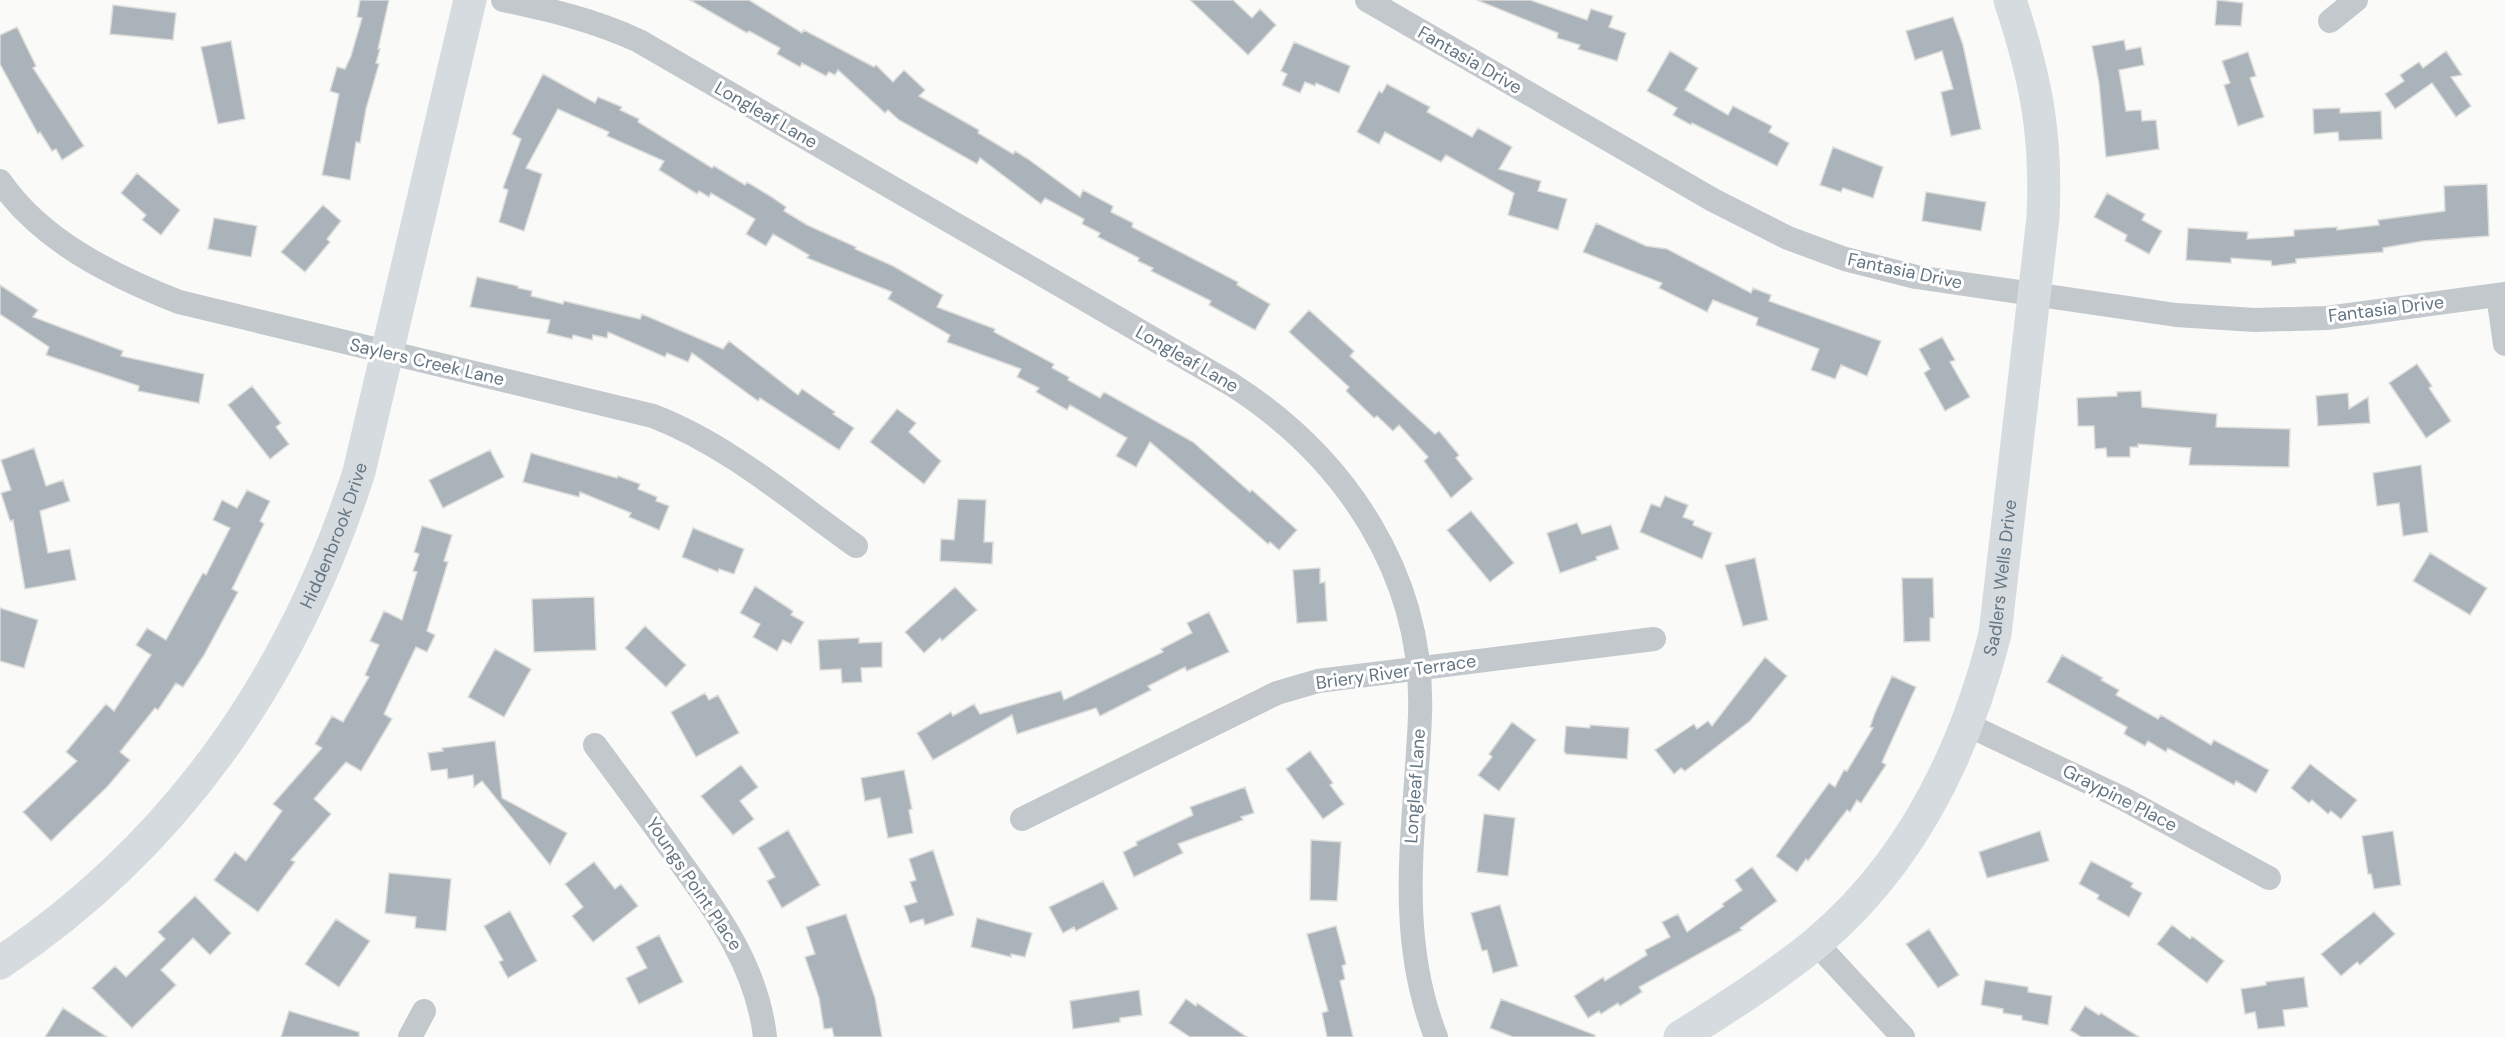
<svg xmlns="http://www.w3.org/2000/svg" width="2505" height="1037" viewBox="0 0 2505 1037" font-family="'DM Sans',sans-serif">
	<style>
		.building { fill: #aab3b9; stroke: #dcdcda; stroke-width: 1.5 }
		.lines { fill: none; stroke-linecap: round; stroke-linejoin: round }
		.street { stroke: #c3c8cc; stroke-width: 24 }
		.secondary { stroke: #d6dbdf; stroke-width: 33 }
		.labels { text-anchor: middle; stroke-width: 6; stroke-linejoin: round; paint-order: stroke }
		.street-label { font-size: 18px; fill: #657683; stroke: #fff }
	</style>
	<rect width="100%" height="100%" fill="#fafaf8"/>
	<path class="building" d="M360 0H389L378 49H380L376 63 379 64 366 109 360 143 356 142 350 180 322 175 339 94 330 91 337 67 345 69 351 56 362 18 357 17Z
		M690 0H749L802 33 804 30 874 67 876 65 893 82 904 70 925 90 919 96 979 130 978 133 1013 154 1015 151 1028 159 1080 197 1083 190 1113 206 1111 212 1133 223 1132 227 1238 282 1237 285 1270 304 1255 330 1209 305 1211 301 1151 271 1153 268 1138 261 1139 258 1098 237 1100 233 1082 224 1084 219 1045 198 1041 204 980 158 977 164 899 120 888 110 885 113 838 70 835 75 829 72 826 76 802 63 800 67 777 54 780 48 749 31 747 33Z
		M1190 0H1233L1252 18 1260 9 1276 25 1248 55Z
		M1477 0H1530L1587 20 1591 9 1613 16 1609 27 1626 33 1617 61 1578 49 1580 45 1557 38 1558 33Z
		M2217 0 2243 3 2241 26 2215 25Z
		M113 5 176 13 173 40 110 34Z
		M1953 17 1963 45 1981 129 1951 136 1941 92 1953 89 1942 51 1915 60 1906 31Z
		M17 27 36 66 33 68 84 146 62 160 56 149 52 151 40 132 38 134 0 64V35Z
		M2124 40 2126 50 2141 47 2144 65 2119 70 2126 111 2141 110 2142 121 2156 120 2159 149 2106 157 2099 83 2092 46Z
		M231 41 245 119 218 124 201 47Z
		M1294 42 1350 66 1339 93 1316 83 1315 86 1305 82 1300 93 1282 85 1287 74 1281 71Z
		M1670 51 1698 68 1685 90 1728 115 1733 106 1772 126 1769 132 1789 143 1777 166 1692 123 1691 125 1673 115 1677 108 1647 91Z
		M2446 51 2462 75 2451 77 2471 106 2456 117 2432 83 2395 109 2385 94 2404 81 2400 75 2419 62 2423 68Z
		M2248 52 2256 76 2250 78 2264 117 2238 126 2224 85 2230 83 2222 61Z
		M543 74 595 103 598 97 622 107 620 110 639 119 638 122 712 168 714 166 745 185 747 182 770 196 786 207 784 211 807 225 856 247 855 249 893 266 943 295 937 307 995 329 994 332 1054 364 1052 368 1069 377 1068 380 1100 398 1104 392 1193 442 1250 492 1252 490 1297 530 1279 550 1270 542 1268 544 1150 442 1136 467 1116 456 1127 438 1070 405 1067 410 1036 392 1039 388 1017 377 1021 369 947 342 950 335 888 299 892 292 807 258 809 255 773 234 766 246 746 234 755 219 711 193 709 197 699 191 697 194 659 170 664 161 607 136 609 132 558 109 526 168 542 174 524 231 499 222 508 190 503 188 521 139 512 134Z
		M1387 84 1430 107 1427 112 1472 137 1478 128 1512 147 1499 169 1541 181 1538 191 1567 199 1558 230 1508 215 1514 193 1446 155 1441 162 1385 132 1379 144 1357 132 1379 91 1382 93Z
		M2340 108V113L2381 111 2382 139 2339 141 2338 132 2314 134 2313 109Z
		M1833 147 1883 167 1873 198 1843 188 1841 192 1820 185Z
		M137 173 180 210 161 235 142 220 146 215 121 193Z
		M2487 184 2489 236 2423 241 2383 248V252L2296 259V263L2272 266 2271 261 2231 258V263L2186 260 2188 228 2248 232 2247 239 2294 236V230L2337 227V230L2379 225 2378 220 2445 211 2444 186Z
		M1926 192 1986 202 1981 231 1922 221Z
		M2107 193 2145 214 2142 220 2162 231 2149 254 2125 241 2127 235 2094 217Z
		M323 205 341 221 327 239 330 242 305 272 281 252Z
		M214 218 257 226 251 257 208 249Z
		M1596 223 1646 246 1667 249 1751 293 1753 288 1771 295 1769 301 1881 341 1867 376 1841 365 1835 379 1811 370 1819 349 1756 325 1758 318 1713 300 1707 312 1659 288 1662 283 1583 252Z
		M477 277 518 286V288L532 291 531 296 563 304 564 301 640 319 642 314 723 349 729 341 798 395 802 389 835 412 833 414 854 428 839 450 760 398 758 401 692 353 688 362 667 353 665 357 608 332 607 338 593 335 592 340 573 335 572 339 547 333 550 320 470 307Z
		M0 285 38 310 33 317 123 351 121 356 204 374 199 403 138 391 139 386 46 355 49 347 0 314Z
		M1309 310 1354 351 1350 356 1435 434 1439 431 1459 455 1456 458 1473 479 1451 498 1424 461 1428 457 1399 425 1393 431 1377 416 1374 418 1346 391 1349 387 1289 332Z
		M1942 337 1955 360 1950 362 1970 397 1945 411 1924 373 1930 369 1919 349Z
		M2417 364 2432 386 2429 388 2451 421 2426 438 2389 383Z
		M252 386 281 423 276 427 289 444 270 459 228 405Z
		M2141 391 2142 407 2217 414 2216 427 2290 429 2289 467 2189 465 2191 448 2138 444V447H2130V457H2107L2106 448 2095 449 2094 426H2078L2077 398 2117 396V392Z
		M2348 393 2349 409 2368 397 2370 423 2318 426 2316 396Z
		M897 409 916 423 909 432 941 461 924 484 870 442Z
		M34 448 46 486 63 480 70 501 40 511 48 553 70 549 76 580 25 589 13 520 10 521 1 493 11 490 1 460Z
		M490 450 504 477 443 508 429 480Z
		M531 453 617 478 618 476 640 484 638 489 657 497 656 501 669 506 659 530 629 517 631 513 580 492 579 497 523 482Z
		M2421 465 2428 532 2403 536 2399 503 2377 506 2373 473Z
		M247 490 270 501 260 521 264 524 232 589 238 592 204 655 183 687 176 683 158 710 155 708 120 752 130 760 107 787 51 841 23 812 77 761 66 752 106 704 114 711 151 655 136 645 147 628 166 640 203 573 206 575 230 528 213 520 222 500 237 508Z
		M1665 496 1688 505 1683 517 1694 521 1693 525 1712 533 1702 559 1640 532 1651 504 1660 507Z
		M958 499 986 500 984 542H993L992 564 940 561 941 539 954 540Z
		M1471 511 1514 563 1490 582 1447 530Z
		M1577 523 1582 534 1611 525 1619 549 1596 557 1597 560 1560 573 1547 533Z
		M422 526 452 535 444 561 448 562 427 631 435 635 427 652 416 647 384 714 392 719 361 771 346 762 314 799 331 814 291 860 295 862 258 912 214 880 235 852 246 861 282 811 273 804 322 748 315 744 332 716 343 722 369 677 365 675 379 645 370 641 384 611 402 620 417 572 413 571 419 554 414 552Z
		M693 528 744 549 734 574 719 569 718 572 682 557Z
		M2430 553 2487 588 2470 615 2413 581Z
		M1755 558 1768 620 1743 626 1725 565Z
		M1320 568V583L1325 582 1327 621 1297 623 1293 570Z
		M1902 578H1933L1934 618H1930V641L1904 642Z
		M755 586 793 611 791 615 804 622 791 644 783 640 777 651 753 637 760 624 740 613Z
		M955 587 977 610 942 641 940 638 924 653 905 632Z
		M594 597 596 650 534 652 532 599Z
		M0 608 38 620 24 668 0 661Z
		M1209 612 1229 652 1187 671 1185 667 1148 686 1151 690 1100 716 1096 708 1017 734 1012 715 933 760 917 733 951 712 953 716 974 704 980 714 1061 691 1064 700 1163 652 1161 649 1192 633 1187 623Z
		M645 626 686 665 666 687 625 648Z
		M859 638V643L882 642V667L861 668 862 682 842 683 841 669 820 670 818 640Z
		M495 649 531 669 504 717 468 697Z
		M2062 655 2103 678 2101 680 2119 690 2116 695 2158 719 2161 715 2211 745 2214 740 2269 770 2256 793 2236 781 2234 785 2168 748 2166 752 2148 741 2145 746 2124 734 2127 727 2047 682Z
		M1765 657 1787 676 1750 721 1685 771 1681 768 1674 774 1655 750 1694 724 1697 729 1708 721 1712 726Z
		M1892 676 1916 687 1882 762 1886 765 1861 803 1857 800 1850 812 1847 810 1808 861 1806 859 1797 872 1776 856 1829 783 1835 787 1844 770 1847 771 1873 728 1870 727 1875 713Z
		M705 693 709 700 718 695 739 733 696 757 671 712Z
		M1512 722 1536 740 1499 791 1478 775 1492 757 1489 754Z
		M1590 725 1629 728 1627 759 1566 754 1564 751 1566 726 1590 728Z
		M495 741 502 798 567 833 550 865 482 781 474 787 473 775 448 779 447 769 431 771 428 753 443 751 442 748Z
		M1310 751 1333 783 1330 785 1344 804 1323 819 1286 769Z
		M2310 764 2357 800 2341 819 2331 811 2328 814 2312 800 2309 803 2291 788Z
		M741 765 758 787 740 801 754 819 733 835 701 796Z
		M904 770 912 809 909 810 913 833 888 838 880 798 865 801 861 778Z
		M1245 787 1254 813 1241 817 1243 820 1178 844 1183 853 1134 877 1123 852 1137 845 1136 842 1193 815 1190 807Z
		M1484 814 1515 818 1508 876 1477 872Z
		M788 830 820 885 782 908 767 881 775 877 758 848Z
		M2040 831 2049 861 1987 878 1979 852Z
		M2393 831 2401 885 2374 889 2371 874H2368L2362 836Z
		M1311 840 1341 842 1337 901 1310 900Z
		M933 850 954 915 925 925 923 919 910 923 904 906 917 902 910 882 916 880 909 859Z
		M2091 861 2133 883 2131 887 2142 893 2129 917 2097 899 2099 895 2079 884Z
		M594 862 615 889 621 884 638 906 593 942 572 916 583 907 565 884Z
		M1752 867 1777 901 1740 928 1742 930 1639 987 1642 992 1620 1006 1618 1003 1601 1014 1599 1011 1588 1018 1574 996 1603 977 1605 981 1647 955 1645 950 1670 937 1662 922 1678 914 1687 932 1724 906 1722 904 1742 890 1735 880Z
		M389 873 451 879 446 931 415 928 416 917 385 913Z
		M1103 881 1118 909 1076 931 1074 927 1063 933 1049 907Z
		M195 896 231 933 210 955 193 938 161 970 176 985 132 1028 92 988 115 966 126 977 165 939 158 932Z
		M1500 905 1518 966 1493 973 1487 950 1482 951 1471 913Z
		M510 911 537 961 508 978 499 962 503 960 484 926Z
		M2374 912 2395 934 2360 965 2357 962 2341 976 2321 954Z
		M846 914 875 998 882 1037H834L832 1028 824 1029 819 998 805 957 815 954 806 927Z
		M977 918 1032 933 1025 957 1011 954V957L971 947Z
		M336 919 370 941 339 987 305 964Z
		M2172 925 2190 939 2192 936 2224 961 2207 983 2157 944Z
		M1336 926 1346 964 1342 966 1345 979 1340 981 1353 1037H1327L1322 1013 1328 1011 1307 934Z
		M1929 929 1959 975 1938 988 1906 944Z
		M659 935 683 982 639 1004 626 978 647 968 636 947Z
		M2304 977 2308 1007 2283 1010 2285 1026 2258 1029 2255 1012 2245 1014 2241 989 2266 985V982Z
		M1985 980 2028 987V992L2052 996 2048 1025 2022 1020V1016L2003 1013V1009L1981 1005Z
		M1139 990 1142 1015 1120 1018V1022L1073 1029 1070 1001Z
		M1186 999 1196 1006 1197 1003 1247 1037H1190L1169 1023Z
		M1501 999 1595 1035V1037H1513L1490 1028Z
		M2085 1006 2099 1015 2101 1013 2139 1037H2081L2070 1030Z
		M63 1008 107 1037H45Z
		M289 1011 359 1032V1037H281Z"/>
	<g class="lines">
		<path class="street" d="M503 0C550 10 594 20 639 41L1231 384C1345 457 1425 575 1420 715 1416 825 1394 930 1436 1037
			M1367 0 1713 200 1788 238 1845 259 1916 277 2176 315 2255 320 2327 318 2505 294
			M2330 21 2356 0
			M0 181C41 241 113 276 179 302L653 416C728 445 790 499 856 546
			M2498 295 2505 344
			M1968 725 2124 799 2269 878
			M595 745C624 784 653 823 681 863 720 917 757 968 765 1037
			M1022 819 1277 693 1318 681 1654 639
			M1816 943 1903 1037
			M410 1037 424 1011"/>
		<g class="secondary">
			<path id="s1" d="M0 963C179 843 293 676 359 472L470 0"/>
			<path id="s2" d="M1680 1037C1726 1008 1772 979 1815 944 1910 865 1965 752 1995 634L2043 218C2047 134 2036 79 2010 0"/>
		</g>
	</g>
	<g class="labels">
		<g class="street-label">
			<text transform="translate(1470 60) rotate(30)" y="6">Fantasia Drive</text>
			<text transform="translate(766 115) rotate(30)" y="6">Longleaf Lane</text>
			<text transform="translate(1905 271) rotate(12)" y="6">Fantasia Drive</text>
			<text transform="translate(2386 309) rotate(-7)" y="6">Fantasia Drive</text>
			<text transform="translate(1187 359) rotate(30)" y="6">Longleaf Lane</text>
			<text transform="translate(427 362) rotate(13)" y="6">Saylers Creek Lane</text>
			<text dy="6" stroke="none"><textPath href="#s1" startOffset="552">Hiddenbrook Drive</textPath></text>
			<text dy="6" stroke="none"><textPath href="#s2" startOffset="585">Sadlers Wells Drive</textPath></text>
			<text transform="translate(1396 672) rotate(-8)" y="6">Briery River Terrace</text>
			<text transform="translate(1415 786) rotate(-86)" y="6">Longleaf Lane</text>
			<text transform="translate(2120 798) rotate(27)" y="6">Graypine Place</text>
			<text transform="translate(694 884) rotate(56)" y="6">Youngs Point Place</text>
		</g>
	</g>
</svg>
